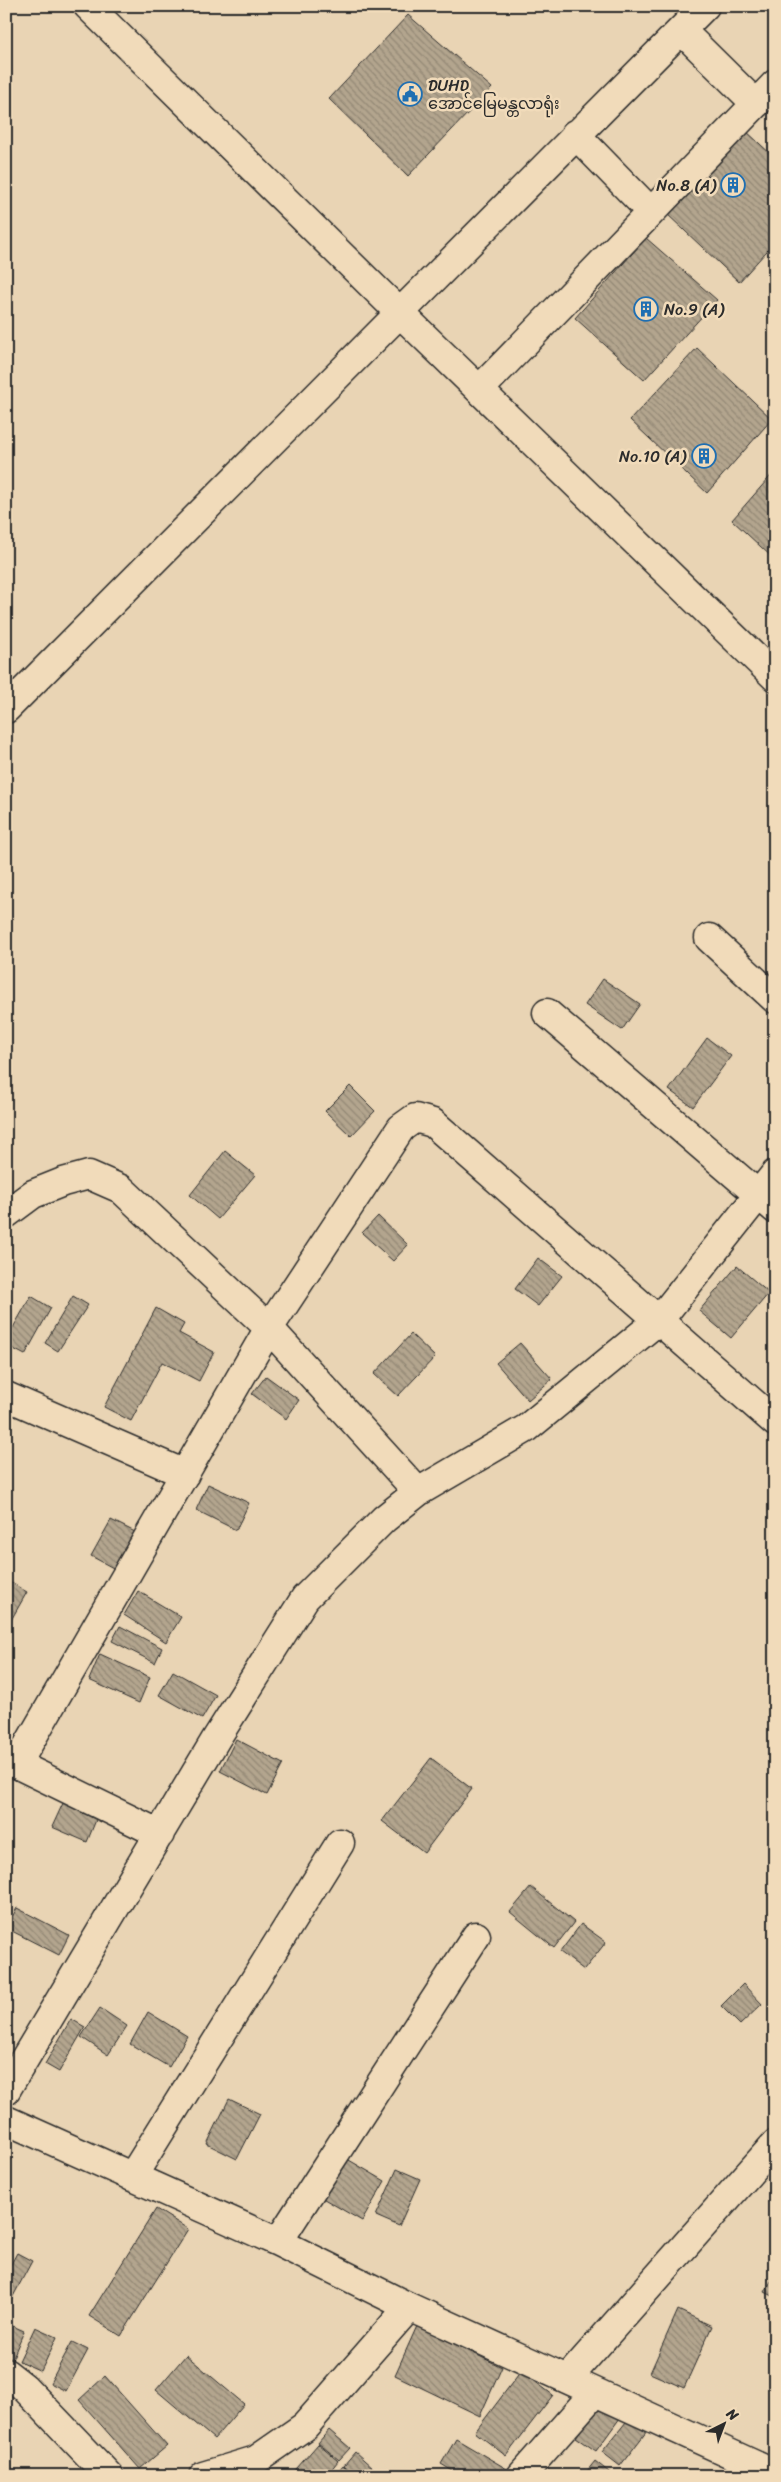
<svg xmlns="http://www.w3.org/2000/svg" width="781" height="2482" viewBox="0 0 781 2482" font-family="Sriracha,'Noto Sans Myanmar',sans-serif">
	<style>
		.building { fill: url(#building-back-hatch); stroke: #2b2b2b }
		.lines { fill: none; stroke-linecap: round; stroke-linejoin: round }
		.street-casing { stroke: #2b2b2b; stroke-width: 31 }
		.street { stroke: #f1dbba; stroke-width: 28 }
		.labels { text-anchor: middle; stroke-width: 5; stroke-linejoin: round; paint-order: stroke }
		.poi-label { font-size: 16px; fill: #2b2b2b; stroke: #f1dbba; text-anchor: start }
	</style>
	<defs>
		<pattern id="building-back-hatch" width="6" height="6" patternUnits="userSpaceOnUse" patternTransform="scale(1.25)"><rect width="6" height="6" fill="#b3a58e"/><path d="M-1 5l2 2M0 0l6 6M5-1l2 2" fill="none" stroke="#928774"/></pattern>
	</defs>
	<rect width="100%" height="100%" fill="#e9d4b4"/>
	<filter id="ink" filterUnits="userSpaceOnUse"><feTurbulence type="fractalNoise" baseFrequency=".02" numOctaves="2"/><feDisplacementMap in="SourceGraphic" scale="10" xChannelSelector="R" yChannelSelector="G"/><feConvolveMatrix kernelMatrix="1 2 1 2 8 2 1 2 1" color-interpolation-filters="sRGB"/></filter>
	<g filter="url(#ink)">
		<path class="building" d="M408 15 492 88 408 176 329 99Z
			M775 103V114L769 109Z
			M744 129 775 158V242L739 282 666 213Z
			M646 238 717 300 644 380 575 318Z
			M697 348 772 419 707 493 630 420Z
			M775 471V560L732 520Z
			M603 979 640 1004 622 1030 585 1005Z
			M707 1038 731 1056 693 1107 669 1090Z
			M350 1086 375 1111 351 1136 325 1111Z
			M225 1151 255 1175 218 1219 190 1195Z
			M378 1216 408 1245 393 1261 362 1233Z
			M538 1258 562 1276 538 1306 515 1289Z
			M737 1266 769 1293 731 1338 699 1311Z
			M31 1296 51 1308 25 1355 6 1345V1340Z
			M73 1296 88 1305 58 1351 45 1343Z
			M156 1308 184 1324 179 1333 214 1352 199 1381 162 1362 131 1421 104 1407Z
			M411 1334 435 1357 398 1396 374 1374Z
			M520 1343 552 1379 528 1400 496 1363Z
			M266 1376 299 1400 286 1419 252 1394Z
			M208 1484 249 1503 236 1530 196 1510Z
			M111 1520 135 1532 115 1569 91 1556Z
			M6 1580 27 1592 7 1627 6 1626Z
			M138 1591 181 1617 166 1642 124 1615Z
			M120 1626 162 1648 155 1663 112 1641Z
			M100 1654 150 1677 139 1703 89 1680Z
			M173 1671 216 1695 202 1719 159 1695Z
			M236 1739 283 1764 267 1795 220 1771Z
			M431 1758 472 1789 424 1853 382 1821Z
			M64 1801 98 1815 87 1842 52 1827Z
			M531 1887 574 1922 554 1948 510 1912Z
			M17 1908 69 1935 59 1955 6 1928Z
			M581 1924 606 1942 584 1970 560 1952Z
			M743 1984 762 2004 740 2025 721 2006Z
			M100 2008 127 2026 108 2055 81 2037Z
			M148 2012 187 2036 169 2067 130 2044Z
			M71 2019 85 2027 59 2072 45 2064Z
			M229 2099 260 2114 237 2159 207 2144Z
			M342 2156 385 2181 362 2221 319 2196Z
			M397 2169 420 2179 399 2226 376 2216Z
			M156 2209 188 2229 121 2336 89 2316Z
			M17 2253 32 2261 9 2304 6 2303V2273Z
			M775 2274V2297L765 2292Z
			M678 2310 712 2326 684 2388 650 2373Z
			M6 2323 24 2331 11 2362 6 2360Z
			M417 2326 502 2367 480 2416 395 2375Z
			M35 2327 57 2337 41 2371 19 2361Z
			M72 2342 88 2350 66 2391 50 2383Z
			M186 2355 244 2404 214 2439 156 2390Z
			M521 2371 553 2395 506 2456 475 2432Z
			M105 2376 167 2446 140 2469 79 2400Z
			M600 2403 620 2418 596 2451 576 2437Z
			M630 2417 647 2431 620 2466 602 2452Z
			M329 2430 350 2448 339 2460 318 2443Z
			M456 2439 507 2469 503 2476H461L441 2464Z
			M318 2444 338 2461 326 2476H290Z
			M355 2452 382 2476H356L344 2465Z
			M595 2461 614 2476H583Z
			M343 2465 355 2476H334Z"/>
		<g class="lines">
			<g class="street-casing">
				<path id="street" d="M88 6 400 313 775 677
					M681 30 756 104
					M575 134 651 212
					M480 389 775 84
					M6 709 705 6
					M709 938 775 999
					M547 1013 775 1209
					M6 1214 33 1194 63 1182 89 1175 121 1189 269 1328 418 1492
					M6 1396 185 1474
					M6 1759 160 1834
					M17 1764 269 1328 401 1128 415 1118 433 1123 775 1422
					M6 2090 216 1739 305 1598 384 1519 418 1492 527 1428 660 1319 775 1174
					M6 2120 278 2242 409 2307 775 2474
					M132 2177 340 1843
					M278 2242 476 1936
					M6 2373 24 2387 109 2476
					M567 2379 775 2144
					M203 2476 256 2460 305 2426 409 2307
					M521 2476 595 2392"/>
			</g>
			<use href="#street" class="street"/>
		</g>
	</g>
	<defs>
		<g id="civic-ring" transform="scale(1.25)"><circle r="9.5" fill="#f1dbba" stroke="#1f6fb2" stroke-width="1.5"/><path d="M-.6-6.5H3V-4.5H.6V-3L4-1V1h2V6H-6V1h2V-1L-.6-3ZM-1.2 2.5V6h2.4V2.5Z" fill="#1f6fb2"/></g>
		<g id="building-ring" transform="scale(1.25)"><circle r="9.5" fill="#f1dbba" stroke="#1f6fb2" stroke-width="1.5"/><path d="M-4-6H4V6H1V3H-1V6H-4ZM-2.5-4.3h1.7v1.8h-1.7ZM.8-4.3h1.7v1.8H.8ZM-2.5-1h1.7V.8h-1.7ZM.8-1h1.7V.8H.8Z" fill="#1f6fb2"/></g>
	</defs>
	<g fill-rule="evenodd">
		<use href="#civic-ring" x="410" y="94"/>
		<use href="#building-ring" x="733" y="185"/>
		<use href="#building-ring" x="646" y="309"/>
		<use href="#building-ring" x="704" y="456"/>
	</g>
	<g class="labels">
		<g class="poi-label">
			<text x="428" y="91">DUHD<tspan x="428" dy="18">အောင်မြေမန္တလာရုံး</tspan></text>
			<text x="716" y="191" text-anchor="end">No.8 (A)</text>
			<text x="664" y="315">No.9 (A)</text>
			<text x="686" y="462" text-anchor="end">No.10 (A)</text>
		</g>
	</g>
	<rect width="781" height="2482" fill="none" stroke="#f1dbba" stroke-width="25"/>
	<rect x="12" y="12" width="756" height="2457" fill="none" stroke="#2b2b2b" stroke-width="2" filter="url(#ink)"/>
	<g transform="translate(724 2424) rotate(42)" stroke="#f1dbba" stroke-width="4" paint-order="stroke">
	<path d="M0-4L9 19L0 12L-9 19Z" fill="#2b2b2b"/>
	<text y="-8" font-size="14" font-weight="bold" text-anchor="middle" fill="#2b2b2b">N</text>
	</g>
</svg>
